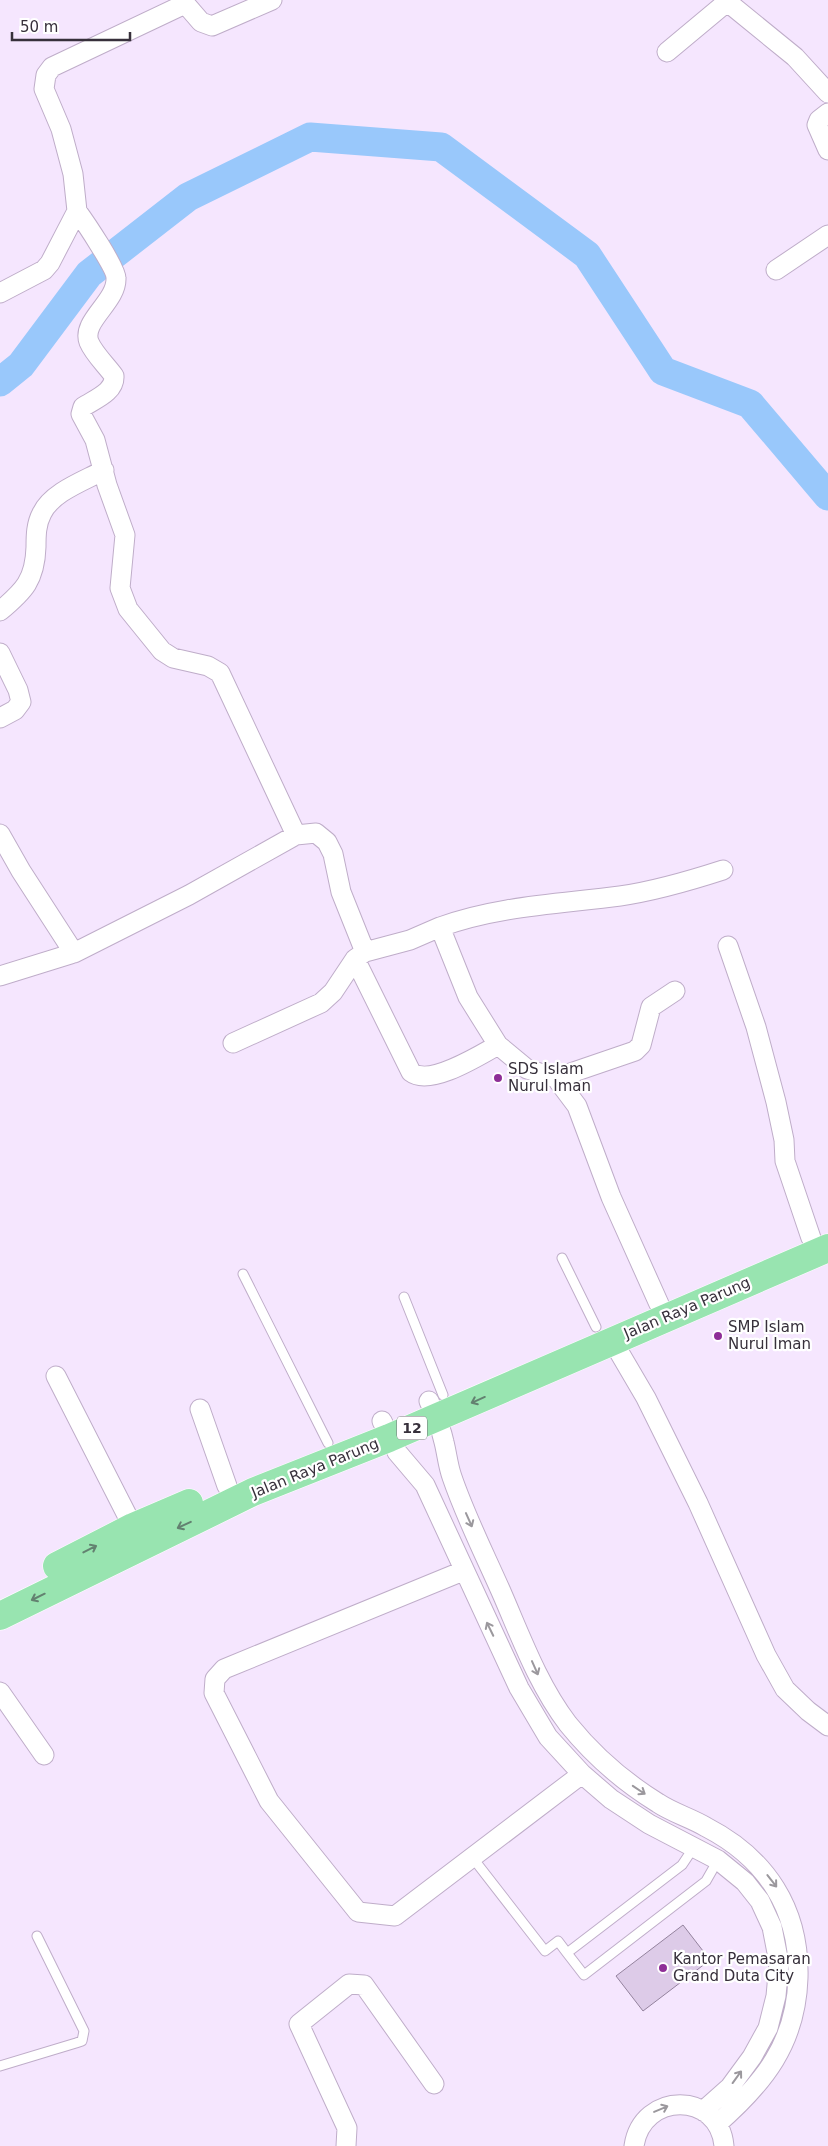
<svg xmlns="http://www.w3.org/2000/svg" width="828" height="2146" viewBox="0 0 828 2146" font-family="'DejaVu Sans',sans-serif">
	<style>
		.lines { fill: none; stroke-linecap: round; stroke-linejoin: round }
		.river { stroke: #99c8fb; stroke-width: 29 }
		.building { fill: #ddcbe8; stroke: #94839e }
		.service-casing { stroke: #bfadc9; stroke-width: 11 }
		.minor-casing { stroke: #bfadc9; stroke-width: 21 }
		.trunk-casing { stroke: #fff; stroke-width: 29 }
		.service { stroke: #fff; stroke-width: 9 }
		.minor { stroke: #fff; stroke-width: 19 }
		.trunk { stroke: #98e4b0; stroke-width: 28 }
		.oneway { stroke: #638170 }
		.oneway2 { stroke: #9b989d }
		.poi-dot { fill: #8e2e97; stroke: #fff; stroke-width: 2 }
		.labels { text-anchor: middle; stroke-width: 4.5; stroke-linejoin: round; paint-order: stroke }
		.shield { fill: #fff; stroke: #736e76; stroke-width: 1 }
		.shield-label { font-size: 14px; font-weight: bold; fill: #37303b }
		.poi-label { font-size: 15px; fill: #37303b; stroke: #fff; text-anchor: start }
		.street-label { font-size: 15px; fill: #37303b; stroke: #fff }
	</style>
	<rect width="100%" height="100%" fill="#f5e6fe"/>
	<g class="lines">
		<path class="river" d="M0 382 21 365 89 274 188 197 310 137 441 147 587 255 663 371 750 404 828 496"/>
	</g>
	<path class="building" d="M683 1925 710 1960 643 2011 616 1976Z"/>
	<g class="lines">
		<g class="service-casing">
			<path id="service" d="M562 1258 596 1327
				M243 1274 328 1443
				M404 1297 443 1395
				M694 1847 682 1865 567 1953 584 1975 706 1881 718 1860
				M472 1857 545 1951 558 1941 567 1953
				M0 2066 76 2043 82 2041 84 2031 37 1936"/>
		</g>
		<g class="minor-casing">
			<path id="minor" d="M182 0 201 22 212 26 272 0
				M725 0 795 57 828 93
				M667 52 727 2
				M828 113 819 120 817 125 828 150
				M77 211C85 222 116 268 116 278 117 302 81 321 89 342 94 354 107 366 114 376 115 392 95 399 83 407L81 414 95 440 107 485 125 535 120 588 128 609 162 651 173 658 208 666 220 673 296 835
				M776 270 828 235
				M0 293 44 270 50 263 77 211 73 174 61 129 44 89 46 75 52 67 185 4
				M0 611C24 591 35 580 36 547 36 536 36 524 42 513 52 492 84 481 104 470
				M0 653 18 690 21 702 15 710 0 718
				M0 834 21 871 74 953 189 895 296 835 316 833 327 842 333 854 341 892 365 952
				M440 927C498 906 559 904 620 896 655 891 689 881 723 870
				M728 946 756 1027 776 1102 784 1140 785 1161 811 1238
				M355 959 411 1072C430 1087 480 1055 498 1045
				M0 976 74 953
				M233 1043 321 1003 333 992 355 959 365 952 410 940 440 927 468 997 498 1045 527 1069 556 1078 577 1106 611 1197 659 1304
				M556 1078 635 1051 641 1045 651 1007 675 991
				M612 1340 646 1398 698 1503 766 1655 785 1689 808 1711 828 1726
				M56 1376 133 1527
				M429 1401C435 1414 441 1428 444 1442 447 1454 448 1466 452 1477 466 1518 486 1557 503 1596 522 1640 539 1686 568 1724 593 1755 624 1782 658 1803 673 1813 691 1818 706 1827 766 1858 800 1909 798 1978 796 2043 764 2083 717 2124
				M200 1409 227 1486
				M382 1421 397 1452 425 1485 519 1688 548 1737 582 1774 611 1799 649 1824 718 1860 745 1882 760 1901 772 1927 779 1963 776 1996 768 2028 752 2057 730 2087 703 2111
				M463 1571 224 1669 215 1679 214 1693 269 1801 358 1912 395 1916 582 1774
				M0 1692 44 1755
				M346 2146 347 2128 299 2024 349 1984 364 1985 434 2084
				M634 2146C642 2091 719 2091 724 2146"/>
		</g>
		<g class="trunk-casing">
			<path id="trunk" d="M57 1566 133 1527 189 1503
				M0 1616 253 1492 389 1438 828 1248"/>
		</g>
		<use href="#service" class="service"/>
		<use href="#minor" class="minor"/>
		<use href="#trunk" class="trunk"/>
	</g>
	<defs><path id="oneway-shaft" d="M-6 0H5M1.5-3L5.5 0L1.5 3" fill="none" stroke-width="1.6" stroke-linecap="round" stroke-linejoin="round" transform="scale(1.25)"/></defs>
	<g class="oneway">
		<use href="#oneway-shaft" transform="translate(478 1400) rotate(156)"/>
		<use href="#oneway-shaft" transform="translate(184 1525) rotate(155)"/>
		<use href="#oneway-shaft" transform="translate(90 1549) rotate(-27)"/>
		<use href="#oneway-shaft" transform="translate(38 1597) rotate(154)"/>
	</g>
	<g class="oneway2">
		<use href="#oneway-shaft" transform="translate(469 1520) rotate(66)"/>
		<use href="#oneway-shaft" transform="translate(490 1629) rotate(-116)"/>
		<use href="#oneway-shaft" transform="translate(535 1668) rotate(66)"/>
		<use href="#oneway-shaft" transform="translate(639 1790) rotate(34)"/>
		<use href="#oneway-shaft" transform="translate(772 1881) rotate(52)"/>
		<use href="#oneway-shaft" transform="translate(737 2077) rotate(-54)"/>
		<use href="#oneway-shaft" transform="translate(661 2109) rotate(-23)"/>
	</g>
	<g class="poi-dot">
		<circle cx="498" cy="1078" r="5"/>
		<circle cx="718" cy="1336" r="5"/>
		<circle cx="663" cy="1968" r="5"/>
	</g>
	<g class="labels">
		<rect class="shield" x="397" y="1416.5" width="30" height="23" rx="4"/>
		<g class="shield-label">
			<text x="412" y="1433">12</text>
		</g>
		<g class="poi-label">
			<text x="508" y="1074">SDS Islam<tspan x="508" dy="17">Nurul Iman</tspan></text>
			<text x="728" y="1332">SMP Islam<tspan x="728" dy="17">Nurul Iman</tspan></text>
			<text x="673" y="1964">Kantor Pemasaran<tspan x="673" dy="17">Grand Duta City</tspan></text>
		</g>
		<g class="street-label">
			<text transform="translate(687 1308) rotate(-23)" y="5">Jalan Raya Parung</text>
			<text transform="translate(315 1468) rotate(-22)" y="5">Jalan Raya Parung</text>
		</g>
	</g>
	<path d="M12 32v8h118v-8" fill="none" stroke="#37303b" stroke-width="2.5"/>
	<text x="20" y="32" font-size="15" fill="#37303b" stroke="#ffffff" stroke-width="4" paint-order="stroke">50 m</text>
</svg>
